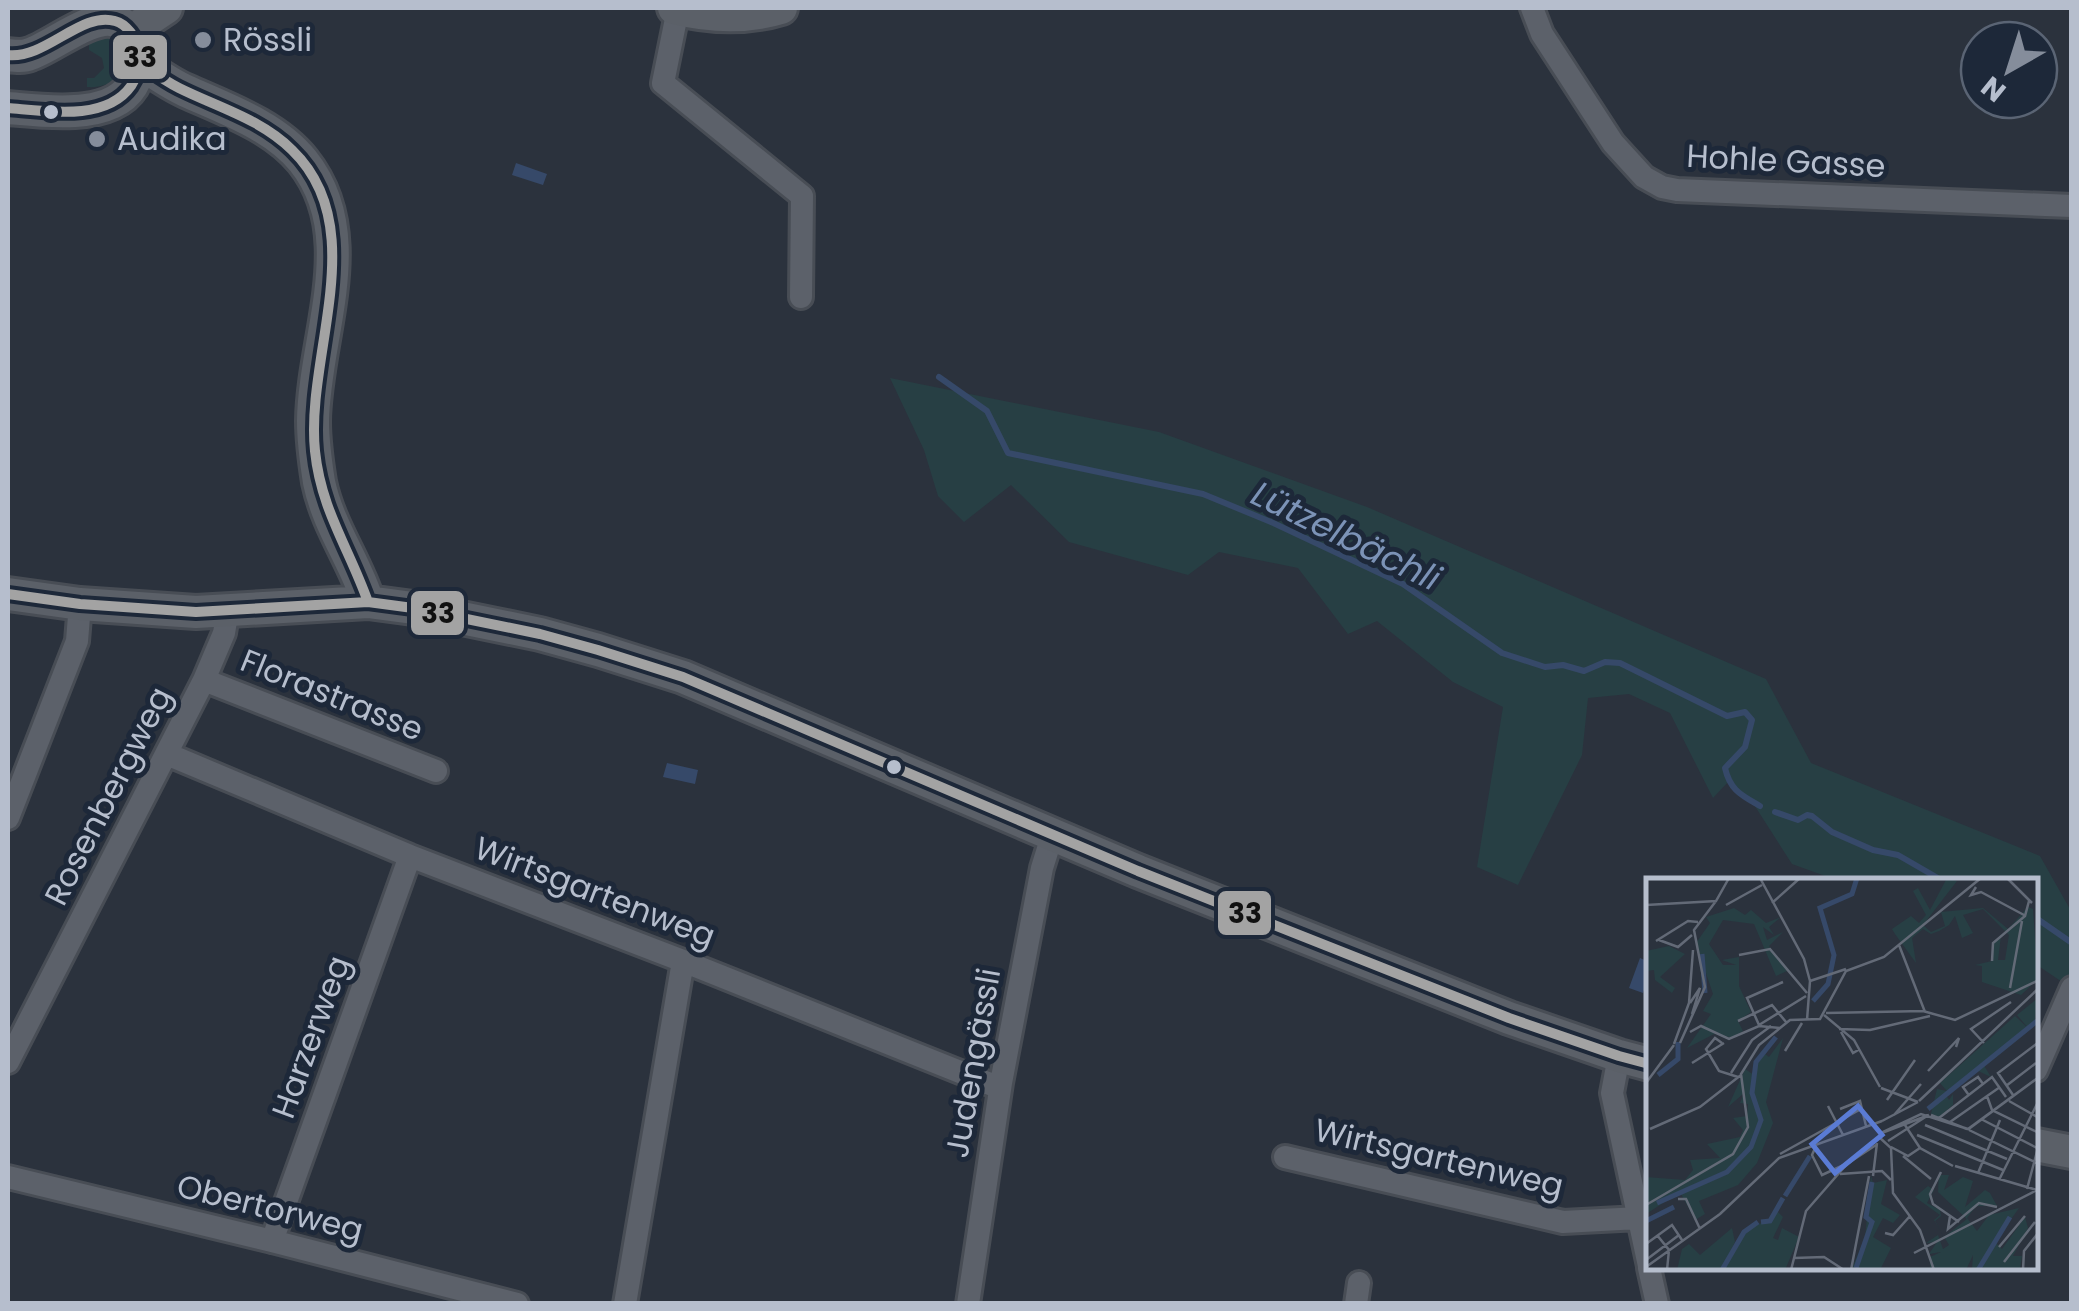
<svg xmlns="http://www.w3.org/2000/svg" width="2079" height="1311" viewBox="0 0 2079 1311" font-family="Poppins,sans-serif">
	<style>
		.green { fill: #273f44 }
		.water { fill: #364969 }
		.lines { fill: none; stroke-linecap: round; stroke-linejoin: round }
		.stream { stroke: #364969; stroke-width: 6 }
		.street-casing { stroke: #484d55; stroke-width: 28 }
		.secondary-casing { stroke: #484d55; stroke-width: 38 }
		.street { stroke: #5c616a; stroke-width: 22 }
		.secondary { stroke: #5b6068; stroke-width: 32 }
		.bus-1-casing { stroke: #1d2839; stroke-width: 18 }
		.bus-1 { stroke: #a3a3a3; stroke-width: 10 }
		.poi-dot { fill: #858d9b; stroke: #1d2839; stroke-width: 4 }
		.bus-dot { fill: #b6becd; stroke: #1d2839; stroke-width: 4 }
		.labels { text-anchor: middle; stroke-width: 10; stroke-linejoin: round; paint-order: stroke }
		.poi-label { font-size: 32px; fill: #b6becd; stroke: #1d2839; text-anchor: start }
		.street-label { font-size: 32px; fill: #b6becd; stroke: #1d2839 }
		.water-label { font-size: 35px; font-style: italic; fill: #7c93b7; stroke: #1d2839 }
		.inset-river { fill: none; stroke: #364969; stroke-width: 5 }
		.inset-road { fill: none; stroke: #636a77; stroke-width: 2.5 }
		.view { fill: #5a7bd4; fill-opacity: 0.15; stroke: #5a7bd4; stroke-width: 5 }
		.inset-edge { fill: none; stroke: #b6becd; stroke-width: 5 }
		.line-badge { stroke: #1d2839; stroke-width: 4 }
		.pale-badge-label { font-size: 28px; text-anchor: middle; font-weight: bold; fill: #111 }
	</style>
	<rect width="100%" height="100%" fill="#2b323d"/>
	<path class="green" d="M105 36C143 52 123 90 87 87V78H94L104 68 102 58 89 50V37Z
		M890 378 1159 432 1367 507 1766 679 1811 763 2040 856 2071 911V988L2037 965 2036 881H1839L1792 864 1751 800 1728 782 1713 798 1670 713 1629 694 1588 698 1582 755 1518 885 1477 867 1503 707 1453 682 1377 621 1348 634 1298 568 1219 552 1188 575 1069 542 1011 485 964 522 938 496 924 450Z"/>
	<path class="water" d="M516 163 547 174 543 185 512 175Z
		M667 763 698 770 695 784 663 777Z
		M1640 958 1649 962V976L1643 993 1629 988Z"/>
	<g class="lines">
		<path class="stream" d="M939 377 987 411 1008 453 1203 494 1271 522 1403 584 1502 653 1545 667 1563 665 1584 671 1605 662 1620 663 1727 716 1745 712 1752 720 1745 747 1725 768C1730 790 1741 795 1760 806
			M1775 812 1798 820 1807 815 1812 816 1832 832 1873 850 1898 855 1943 881
			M2036 918 2072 943"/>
		<g class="street-casing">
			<path id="street" d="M1532 8 1542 34 1613 143 1644 177 1662 187 1677 190 2072 206
				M678 9 663 83 802 196 801 297
				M204 680 436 771
				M167 754 410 856 683 961 1000 1088
				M8 818 77 641 80 604
				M1619 1056 1612 1093 1649 1266
				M8 1062 204 680 224 633 228 609
				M2036 1070 2072 988
				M1285 1157 1563 1222 1639 1218
				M8 1177 272 1241 517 1304
				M272 1241 410 856
				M1649 1268 1657 1304
				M625 1304 683 961
				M968 1304 1001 1083 1042 868 1052 836
				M1356 1304 1359 1283"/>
		</g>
		<g class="secondary-casing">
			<path id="secondary" d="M674 8C710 17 745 19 781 8
				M130 32 166 8
				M8 55C16 56 23 57 30 54 52 47 92 13 116 21 127 24 136 39 139 50 142 60 139 70 135 80 117 122 44 111 8 108
				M140 63C155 73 170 84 186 91 226 109 275 126 303 161 363 236 314 336 313 421 313 440 316 463 319 482 328 526 355 561 368 602
				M8 594 80 604 196 612 368 602 413 608 540 634 598 650 683 677 1138 871 1509 1018 1619 1056 1649 1064
				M2036 1145 2072 1152"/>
		</g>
		<use href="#street" class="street"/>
		<use href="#secondary" class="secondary"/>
		<g class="bus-1-casing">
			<path id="bus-1" d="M8 55C46 59 81 11 115 21 127 24 136 38 139 50 142 62 138 75 131 86 106 122 45 111 8 108
				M140 63C153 72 165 81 179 88 217 107 261 119 292 150 373 228 305 355 315 451 321 510 349 548 368 602
				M8 594 80 604 196 612 368 602 413 608 540 634 598 650 683 677 1138 871 1509 1018 1619 1056 1649 1064"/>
		</g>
		<use href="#bus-1" class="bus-1"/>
	</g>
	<g class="poi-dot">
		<circle cx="203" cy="40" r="10"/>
		<circle cx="97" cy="139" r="10"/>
	</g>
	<g class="bus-dot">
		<circle cx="51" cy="112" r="9"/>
		<circle cx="894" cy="767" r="9"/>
	</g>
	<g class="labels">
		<g class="poi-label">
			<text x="223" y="51">Rössli</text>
			<text x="117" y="150">Audika</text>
		</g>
		<g class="street-label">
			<text transform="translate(1786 161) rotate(3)" y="11">Hohle Gasse</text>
			<text transform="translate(332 695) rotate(22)" y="11">Florastrasse</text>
			<text transform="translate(108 796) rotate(-63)" y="11">Rosenbergweg</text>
			<text transform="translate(595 892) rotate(21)" y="11">Wirtsgartenweg</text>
			<text transform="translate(311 1037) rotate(-70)" y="11">Harzerweg</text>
			<text transform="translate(973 1063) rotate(-80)" y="11">Judengässli</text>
			<text transform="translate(1439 1158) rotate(13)" y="11">Wirtsgartenweg</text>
			<text transform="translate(270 1208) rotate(14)" y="11">Obertorweg</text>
		</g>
		<g class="water-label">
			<text transform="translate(1346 536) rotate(26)" y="12">Lützelbächli</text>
		</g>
	</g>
	<g transform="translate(1646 878)">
		<rect width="392" height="392" fill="#2b323d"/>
		<path d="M301 0 311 3 277 47 285 54 299 48 295 34 337 30 362 51 382 29 387 31 392 101 375 117 336 104V88L329 87 346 83V67L355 57 352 82H359L363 57 337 31 317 37 327 55 316 60 309 38 303 47 293 53 285 56 277 51 266 60 270 85 249 56 246 51 265 38 273 45 280 37 267 13 272 10 284 32ZM88 30 99 37 105 32 120 45 135 39 123 49 128 57 117 49 121 62 137 54 123 68 141 93 130 98 108 46 77 42 63 66 77 87H90L76 82 93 79V108L105 134 92 143 97 153 86 160 70 155 41 170 65 136 57 133 67 116 50 65 64 45 60 39ZM23 68 39 76 14 99 29 110 26 115 9 102 8 92 0 93V73ZM392 120 388 148 337 186 345 199 330 192 300 217 303 222 307 216V227L293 239 285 236 291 211 301 213 294 205 369 138 383 151 371 137ZM137 160 120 224 127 245 111 285 92 307 53 323 59 336 49 342 34 314 0 336V299L39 302 47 292 44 282 74 280 61 266 94 259 97 252 87 240 101 238 102 226 94 225 98 215 82 229 99 191 108 197 115 173 123 179ZM293 297H303L298 312 317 299 327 303 319 329 339 312 344 315 351 328H330L321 340 331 353 343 337 373 330 349 364 356 371 379 339 382 350 367 378H376L374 391 326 392 327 377 320 392H284V379L295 374 283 376 291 364 280 365 292 357 297 371 303 367 288 342 294 337 269 319 282 308 288 312 281 325 294 332 295 338 289 343 298 359 321 341 292 314ZM225 298 227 305 241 302 235 326 254 337 247 345 237 340 227 359 245 370 234 392H205L219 360ZM131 333 137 339 127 360 132 362 136 350 153 359 139 392H31L36 371 43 366 54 377 86 350 89 364 76 391 101 350 125 342Z" fill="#273f44"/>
		<path class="inset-river" d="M56 76 59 115M167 123 182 106 188 77 174 30 206 16 211 0M12 197 32 181V164M282 231 391 143M139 318 164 278M11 325 81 294 105 269 115 242 106 215 110 184 130 159M0 343 28 329M115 344 124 343 137 320M210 390 226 344 220 339 226 304M76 392 98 354 112 344M332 392 364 339"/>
		<path class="inset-road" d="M114 0 158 81 164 103 161 142M361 0 386 25M330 9 325 17 335 14 378 37M126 25 154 0M0 27 70 23 83 0M80 27 116 7M13 62 32 69 46 57M10 63 42 43 52 44M253 67 279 134M93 77 124 71 161 115M346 83 347 65 379 38 383 23M164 103 200 91M364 110 376 43M44 125 54 110 46 136M180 135 277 133 309 142 393 102M178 137 208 162 234 209M92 143 126 127 140 144M113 147 101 120 137 104M113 147 160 118M193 151 224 152 284 138M44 154 55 148 83 161 113 148 134 150M195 154 207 175 214 171M34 165 59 109 48 52 70 23M76 165 69 160 60 171 73 193 92 199M338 165 325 151 365 124M28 166 43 125 47 72M139 173 156 145M46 185 78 165M282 193 313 160 310 169M85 195 106 162 125 148M0 205 28 167M360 208 390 185M235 210 272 224M322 216 317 209 332 199 337 206M367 217 352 195 393 164M341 218 346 232 393 255M241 222 269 182M273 223 393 110M363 223 393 240M182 228 197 257M194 231 214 223 220 248M248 237 275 206M285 237 321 251M293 240 346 199 360 219M335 241 391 270M236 243 272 224M257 244 274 270 307 288M304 244 354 209M279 247 361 281M324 250 393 199M4 251 54 229 95 197M323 252 393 286M235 255 275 236 322 251 393 199M233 256 283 237M271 257 357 292M233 259 245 270 247 315 274 352 288 392M242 263 281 238M170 268 166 277 176 297 202 285M245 269 262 278 274 270M134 276 215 231M257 278 285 301M309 288 391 312M295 294 284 316 287 326 313 344M332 295 354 242M194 296 236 293 245 302M227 298 231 265M353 302 393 222M381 311 393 266M32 321H40L54 351M0 327 87 276 102 249 95 196 113 167 144 142 174 141 200 93 238 79 335 0M304 338 302 351 333 325 351 329M239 355 247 357 264 338M11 357 23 372 21 392M0 366 26 347 36 362M353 369 379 338M268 375 391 312M148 380 178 379 198 392M0 382 33 357M358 384 389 344M0 389 74 336 133 280 236 243M145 392 160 333 201 286 230 267M205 392 223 298M377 392 378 373 393 354"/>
		<path class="view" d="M212 228 236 257 189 295 166 266Z"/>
		<rect width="392" height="392" class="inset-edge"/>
	</g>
	<g class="line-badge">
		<rect x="111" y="33" width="58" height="48" rx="10" fill="#a3a3a3"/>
		<rect x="409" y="589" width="57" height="48" rx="10" fill="#a3a3a3"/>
		<rect x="1216" y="889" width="57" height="48" rx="10" fill="#a3a3a3"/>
	</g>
	<g class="pale-badge-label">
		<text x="140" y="67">33</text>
		<text x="438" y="623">33</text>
		<text x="1245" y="923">33</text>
	</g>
	<rect width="2079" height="1311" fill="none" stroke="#b6becd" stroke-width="20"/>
	<g transform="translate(2009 70) rotate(219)"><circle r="48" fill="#1d2839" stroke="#5a6474" stroke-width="2.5"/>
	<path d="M0-8L18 38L0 25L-18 38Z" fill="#858d9b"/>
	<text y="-15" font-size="28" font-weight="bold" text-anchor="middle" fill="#b6becd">N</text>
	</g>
</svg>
